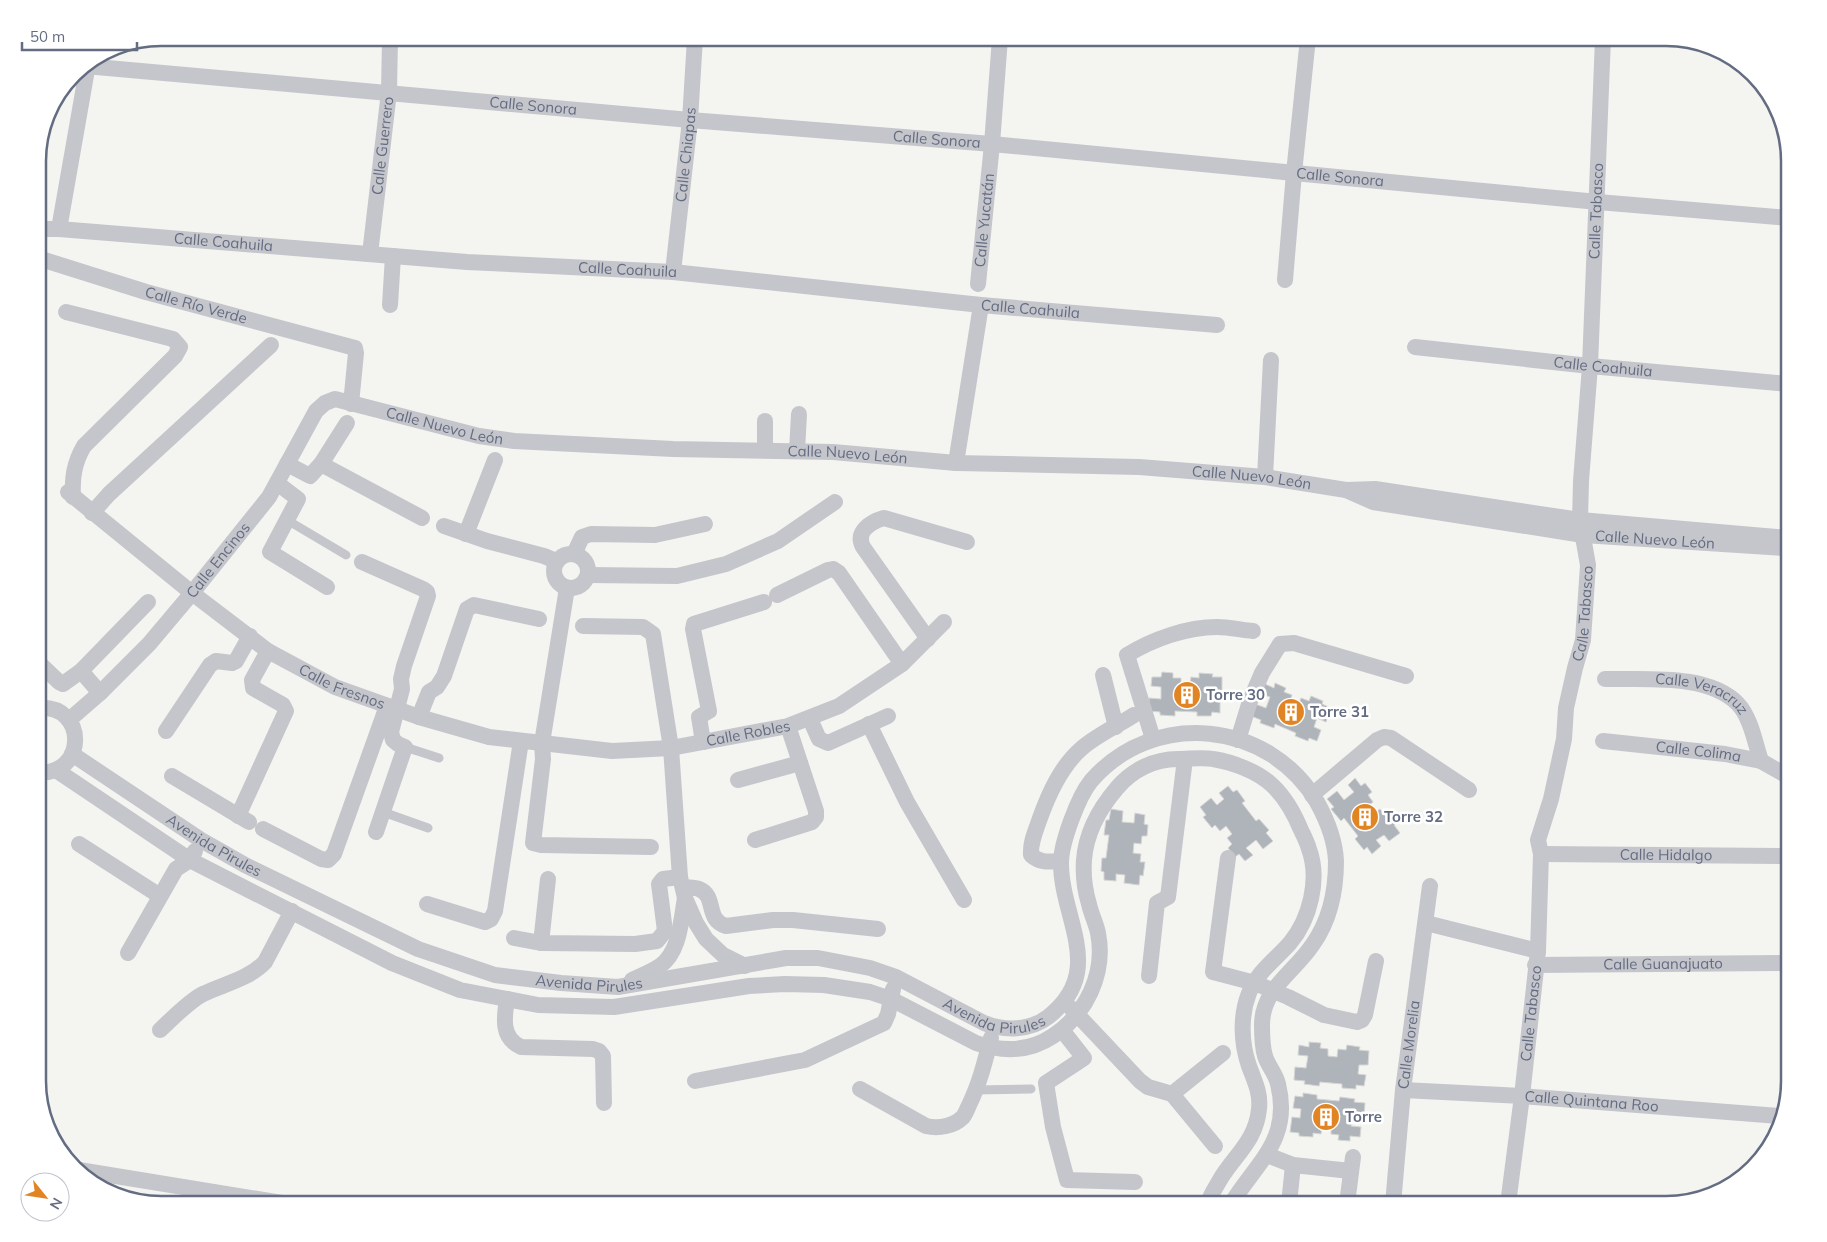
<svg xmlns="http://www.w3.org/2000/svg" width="1827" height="1242" viewBox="0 0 1827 1242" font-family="Mulish,sans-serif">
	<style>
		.building { fill: #afb3ba; stroke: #d5d6d4 }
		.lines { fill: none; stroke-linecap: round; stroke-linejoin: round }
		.lane { stroke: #c5c6cb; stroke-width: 9 }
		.street { stroke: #c5c6cb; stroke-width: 16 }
		.labels { text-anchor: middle; stroke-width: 5; stroke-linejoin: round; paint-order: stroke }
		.street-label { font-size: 15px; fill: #646c82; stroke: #fff }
		.poi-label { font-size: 15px; font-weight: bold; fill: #646c82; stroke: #fff; text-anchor: start }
		.rim { fill: none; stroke: #646c82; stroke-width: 2.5 }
	</style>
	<rect width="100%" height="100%" fill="#f4f5f1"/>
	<path class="building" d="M1162 672 1173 673V678H1181V685H1190L1191 677 1199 678V673L1213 674 1212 677H1222V692L1213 691 1212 701H1220V713L1212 712 1211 716H1197V712L1175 711V716L1160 715V712L1149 711V698L1161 699V687L1151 686 1152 677H1161Z
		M1275 683 1286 688 1284 692 1292 695 1290 701 1298 705 1301 698 1309 701 1311 696 1323 701 1322 704 1331 708 1326 722 1317 718 1314 727 1321 730 1317 741 1309 738 1308 741 1295 736 1296 733 1275 724 1274 728 1260 723 1261 720 1251 716 1255 704 1266 708 1270 697 1261 694 1265 684 1274 688Z
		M1355 778 1361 786 1365 783 1372 792 1368 795 1373 802 1368 806 1374 813 1380 809 1385 815 1389 812 1397 823 1394 825 1400 833 1389 841 1384 835 1376 840 1381 846 1372 854 1367 847 1364 850 1355 839 1358 836 1344 818 1341 821 1331 809 1334 807 1327 799 1337 791 1344 800 1354 792 1348 785Z
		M1228 786 1233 792 1237 790 1245 801 1242 803 1256 821 1259 819 1269 830 1266 833 1273 841 1263 849 1256 840 1246 848 1253 855 1245 861 1239 854 1235 857 1228 848 1232 844 1227 838 1232 834 1226 826 1220 831 1215 825 1212 828 1203 817 1206 815 1200 807 1211 798 1217 805 1224 799 1219 793Z
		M1111 809 1123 811 1122 822 1134 823 1135 813 1145 815 1144 824 1148 825 1147 836H1142L1141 844 1134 843 1133 853 1141 854 1140 862H1145L1143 876 1140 875 1139 885 1124 883 1125 875 1116 874V881L1104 880V872L1101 871 1102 858H1106L1109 835H1104L1106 820H1109Z
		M1309 1042 1321 1043 1320 1048 1328 1049V1056L1337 1057 1338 1049 1346 1050 1347 1045 1360 1047 1359 1050 1369 1051 1368 1065H1359L1358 1074 1366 1075 1364 1086 1356 1085V1089L1342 1088V1084L1320 1082 1319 1086 1304 1084 1305 1081 1294 1080 1295 1067 1306 1068 1308 1056 1298 1055 1299 1045 1309 1047Z
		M1303 1093 1317 1095V1099L1339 1101 1340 1097 1355 1099 1354 1102 1365 1103 1364 1116 1353 1115 1351 1126 1361 1127 1360 1137 1350 1136V1141L1338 1140 1339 1135 1331 1134V1127L1322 1126 1321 1134 1313 1133V1137L1299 1136V1133L1290 1132 1292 1117 1300 1118 1301 1109 1293 1108 1295 1096 1303 1097Z"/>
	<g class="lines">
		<path class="lane" d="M287 520 346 555
			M405 747 439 758
			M383 812 428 828
			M976 1090 1031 1089"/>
		<g class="street">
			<path id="s1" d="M85 66 690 120 992 144 1598 202 1789 218"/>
			<path id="s2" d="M38 229H59L467 262 673 272 981 305 1217 325"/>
			<path d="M59 229 88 64"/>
			<path id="s3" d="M370 254 389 92 390 38"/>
			<path id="s4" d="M38 258 146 292 355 348 356 353 351 404"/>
			<path id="s5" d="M673 272 690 120 695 38"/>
			<path d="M1285 280 1294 173 1308 38"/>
			<path id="s6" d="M978 284 992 144 1000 38"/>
			<path d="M390 305 393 256"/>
			<path d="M66 312 173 339 180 347 175 356 84 446C74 463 72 478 73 497"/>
			<path id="s7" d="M1415 347 1590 366 1789 384"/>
			<path d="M765 421V450"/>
			<path d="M797 451 799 414"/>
			<path d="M956 463 981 305"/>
			<path d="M287 464 310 476 321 464 347 423"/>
			<path d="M321 464 422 518"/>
			<path d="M1265 477 1271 360"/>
			<path d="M277 483 298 499 270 552 327 587"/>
			<path id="s8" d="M1348 491 1373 502 1583 535 1783 548"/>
			<path id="s9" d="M68 492 192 593 268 651 335 687 419 717 489 737 612 751 671 748 788 726 839 706 902 664 944 622"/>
			<path d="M92 513 109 494 271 345"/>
			<path d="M444 526 487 541 544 556 556 561"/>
			<path d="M466 534 495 460"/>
			<circle cx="571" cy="571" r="17"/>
			<path d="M574 554 582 537 591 534 655 535 705 524"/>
			<path d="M362 562 423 589 427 592 428 596 404 666 401 679 402 689 391 732 393 740 398 744 405 747 376 832"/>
			<path d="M588 575 677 576 726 564 778 541 835 502"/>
			<path d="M567 588 542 743 543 759 533 843 541 845 651 847"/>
			<path d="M777 595 828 570 833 569 839 573 902 664"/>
			<path d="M583 626 643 627 653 634 671 748 680 877 685 898 696 923 706 939 723 955 745 966"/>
			<path d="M928 639 863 547C855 532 870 522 884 518L967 542"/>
			<path d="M38 662 59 682 63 684 81 671 148 602"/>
			<path d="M81 671 100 693"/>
			<path d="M1103 675 1116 727"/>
			<path id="s10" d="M1605 679C1645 680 1708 673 1738 704 1751 718 1755 743 1761 761"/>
			<path d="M38 708C89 704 86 777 38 772"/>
			<path d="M419 717 429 692 437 687 444 676 467 609 474 605 539 619"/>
			<path d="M810 719 819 739 828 743 888 716"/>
			<path id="s11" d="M69 720 100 693 149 644 192 593 269 497 316 411 325 403 335 399 479 436 514 441 673 449 833 452 956 463 1139 467 1265 477 1346 490 1375 489 1580 520 1789 538"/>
			<path d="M869 724 907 802 964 900"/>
			<path d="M166 731 210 665 216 661 232 663 236 661 250 636"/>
			<path d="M1153 739 1127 655C1153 639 1187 627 1217 627 1229 627 1241 630 1253 631"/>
			<path d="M1238 740 1250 701 1262 673 1280 644 1294 643 1406 676"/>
			<path id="s12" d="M1603 741 1725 754 1761 761 1789 777"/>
			<path d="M703 742 699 717 709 711 693 629 694 624 764 602"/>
			<path id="s13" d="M72 754 201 840 245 865 418 949 495 975 561 983 618 987 786 958H818L870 968 896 977 984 1023C1004 1031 1030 1031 1048 1017 1107 971 1061 919 1061 863 1061 843 1078 797 1091 781 1153 709 1269 720 1317 802 1327 820 1335 839 1336 861 1336 890 1330 920 1313 944 1295 972 1262 988 1262 1025 1262 1035 1262 1046 1265 1056 1268 1066 1276 1074 1278 1084 1292 1140 1256 1163 1231 1204"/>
			<path d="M56 770 190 860 392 963 460 990 538 1005 614 1007 749 986 785 984 824 985 870 992 891 999 976 1043C1002 1052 1029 1052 1053 1036 1086 1014 1106 974 1098 933 1096 923 1091 914 1089 904 1085 891 1083 874 1084 860 1086 833 1099 809 1117 788 1132 770 1154 759 1178 759 1189 759 1202 757 1213 759 1232 762 1257 771 1272 785 1286 798 1294 813 1301 830 1304 836 1307 842 1309 849 1320 879 1310 919 1290 943 1276 959 1257 972 1249 993 1240 1016 1241 1043 1249 1066 1254 1080 1261 1093 1259 1109 1256 1140 1236 1154 1221 1178 1216 1186 1211 1195 1207 1204"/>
			<path d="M172 776 249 822"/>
			<path d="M738 780 800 763"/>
			<path d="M1312 795 1377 740 1384 737 1391 738 1469 790"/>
			<path d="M238 816 286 711 283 705 253 688 252 680 268 651"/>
			<path d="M263 829 321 859 328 860 334 854 387 706"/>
			<path d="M755 840 812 822 816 817V811L788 726"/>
			<path d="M79 844 160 896"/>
			<path id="s14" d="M1541 854 1789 856"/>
			<path d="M1228 858 1213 972 1255 983 1288 997 1324 1015 1357 1022 1362 1020 1365 1015 1376 961"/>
			<path d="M1060 861C1049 862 1040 863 1031 855 1030 842 1036 830 1040 818 1049 793 1061 766 1082 748 1097 735 1117 726 1134 715"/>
			<path d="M683 887C688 888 694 887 699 889 717 896 705 920 726 926L773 920H793L878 929"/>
			<path d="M427 904 485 922 491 919 495 911 521 741"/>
			<path d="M1426 923 1538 951"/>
			<path d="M514 938 541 943 635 944 657 941 665 931 659 884 663 879 680 877"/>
			<path d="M541 943 548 879"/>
			<path d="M128 953 176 869 190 860 195 851"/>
			<path id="s15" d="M1535 965 1789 963"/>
			<path d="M1149 976 1157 903 1168 897 1185 759"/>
			<path d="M632 980C641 976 651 972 660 966 680 952 681 920 685 898"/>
			<path d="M507 999C504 1018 501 1038 521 1047L593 1049 599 1051 603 1056 604 1103"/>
			<path d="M1071 1008 1140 1081 1148 1087 1172 1094 1215 1146"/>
			<path d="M160 1030C172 1019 189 1001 203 994 224 984 249 979 265 962L292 911"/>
			<path d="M1062 1030 1084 1058 1046 1083 1053 1127 1067 1180 1135 1182"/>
			<path d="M695 1081 805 1060 884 1023 888 1014 893 989"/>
			<path d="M860 1089 926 1126C939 1129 954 1126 963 1117 966 1113 968 1107 970 1103 980 1082 985 1061 991 1038"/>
			<path id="s16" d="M1403 1090 1522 1096 1779 1116"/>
			<path d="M1172 1094 1223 1053"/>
			<path d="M1267 1155 1293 1165 1351 1171"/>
			<path d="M79 1170 288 1204"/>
			<path d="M1289 1204 1293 1165"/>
			<path d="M1347 1204 1353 1157"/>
			<path id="s17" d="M1393 1204 1403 1090 1430 886"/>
			<path id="s18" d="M1508 1204 1522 1096 1538 951 1541 854 1538 840 1551 799 1564 739 1566 708 1575 668 1583 640 1588 565 1580 520 1581 481 1590 366 1603 38"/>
		</g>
	</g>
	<defs>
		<g id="building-disc" transform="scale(1.4375)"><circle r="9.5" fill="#e18524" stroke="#fff"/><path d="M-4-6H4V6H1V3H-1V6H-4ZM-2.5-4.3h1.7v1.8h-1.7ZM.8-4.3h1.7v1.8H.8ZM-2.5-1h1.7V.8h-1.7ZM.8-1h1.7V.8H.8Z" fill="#fff"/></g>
	</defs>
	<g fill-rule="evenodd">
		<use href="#building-disc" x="1187" y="695"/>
		<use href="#building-disc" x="1291" y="712"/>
		<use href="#building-disc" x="1365" y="817"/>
		<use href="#building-disc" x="1326" y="1117"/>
	</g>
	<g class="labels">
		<g class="street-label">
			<text dy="5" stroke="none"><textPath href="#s1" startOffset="450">Calle Sonora</textPath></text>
			<text dy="5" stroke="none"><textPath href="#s1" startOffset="855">Calle Sonora</textPath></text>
			<text dy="5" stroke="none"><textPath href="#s3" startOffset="109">Calle Guerrero</textPath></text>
			<text dy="5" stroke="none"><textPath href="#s5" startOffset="118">Calle Chiapas</textPath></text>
			<text dy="5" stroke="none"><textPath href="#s1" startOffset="1260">Calle Sonora</textPath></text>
			<text dy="5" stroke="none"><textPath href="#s18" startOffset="1002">Calle Tabasco</textPath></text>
			<text dy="5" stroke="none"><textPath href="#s6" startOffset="64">Calle Yucatán</textPath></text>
			<text dy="5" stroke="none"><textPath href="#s2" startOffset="186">Calle Coahuila</textPath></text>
			<text dy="5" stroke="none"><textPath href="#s2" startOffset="591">Calle Coahuila</textPath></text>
			<text dy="5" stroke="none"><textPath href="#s4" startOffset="165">Calle Río Verde</textPath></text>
			<text dy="5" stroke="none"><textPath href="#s2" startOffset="996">Calle Coahuila</textPath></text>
			<text dy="5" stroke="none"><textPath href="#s7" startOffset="189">Calle Coahuila</textPath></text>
			<text dy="5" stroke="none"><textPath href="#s11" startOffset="534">Calle Nuevo León</textPath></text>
			<text dy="5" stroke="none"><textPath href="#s11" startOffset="939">Calle Nuevo León</textPath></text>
			<text dy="5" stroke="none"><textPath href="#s11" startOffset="1344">Calle Nuevo León</textPath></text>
			<text dy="5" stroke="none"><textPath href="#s8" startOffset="312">Calle Nuevo León</textPath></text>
			<text dy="5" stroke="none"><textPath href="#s11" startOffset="219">Calle Encinos</textPath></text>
			<text dy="5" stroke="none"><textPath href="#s18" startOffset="598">Calle Tabasco</textPath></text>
			<text dy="5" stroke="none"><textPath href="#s9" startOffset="338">Calle Fresnos</textPath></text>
			<text dy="5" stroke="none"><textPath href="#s10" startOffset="100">Calle Veracruz</textPath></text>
			<text dy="5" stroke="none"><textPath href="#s9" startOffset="755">Calle Robles</textPath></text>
			<text dy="5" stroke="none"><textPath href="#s12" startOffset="96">Calle Colima</textPath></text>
			<text dy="5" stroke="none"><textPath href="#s13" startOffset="169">Avenida Pirules</textPath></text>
			<text dy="5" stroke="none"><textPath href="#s14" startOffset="125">Calle Hidalgo</textPath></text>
			<text dy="5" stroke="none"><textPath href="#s15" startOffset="128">Calle Guanajuato</textPath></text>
			<text dy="5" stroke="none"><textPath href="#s13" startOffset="574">Avenida Pirules</textPath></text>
			<text dy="5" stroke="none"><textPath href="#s13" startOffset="994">Avenida Pirules</textPath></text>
			<text dy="5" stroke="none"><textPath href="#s18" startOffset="192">Calle Tabasco</textPath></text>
			<text dy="5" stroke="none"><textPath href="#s17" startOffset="160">Calle Morelia</textPath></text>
			<text dy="5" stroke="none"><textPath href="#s16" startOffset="189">Calle Quintana Roo</textPath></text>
		</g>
		<g class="poi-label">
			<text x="1206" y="700">Torre 30</text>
			<text x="1310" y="717">Torre 31</text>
			<text x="1384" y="822">Torre 32</text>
			<text x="1345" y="1122">Torre</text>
		</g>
	</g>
	<path d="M0 0H1827V1242H0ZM161 46H1666A115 115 0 0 1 1781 161V1081A115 115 0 0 1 1666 1196H161A115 115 0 0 1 46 1081V161A115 115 0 0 1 161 46Z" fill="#fff" fill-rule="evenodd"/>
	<path class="rim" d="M161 46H1666A115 115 0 0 1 1781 161V1081A115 115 0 0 1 1666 1196H161A115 115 0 0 1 46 1081V161A115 115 0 0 1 161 46Z"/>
	<g transform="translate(45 1197) rotate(120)"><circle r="24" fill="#ffffff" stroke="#c1c4cd"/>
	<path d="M0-4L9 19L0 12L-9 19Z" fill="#e18524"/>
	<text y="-8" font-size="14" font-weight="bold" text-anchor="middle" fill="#646c82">N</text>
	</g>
	<path d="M22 42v8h115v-8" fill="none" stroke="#646c82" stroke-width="2.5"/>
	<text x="30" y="42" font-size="15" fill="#646c82" stroke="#ffffff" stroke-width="4" paint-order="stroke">50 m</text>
</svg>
